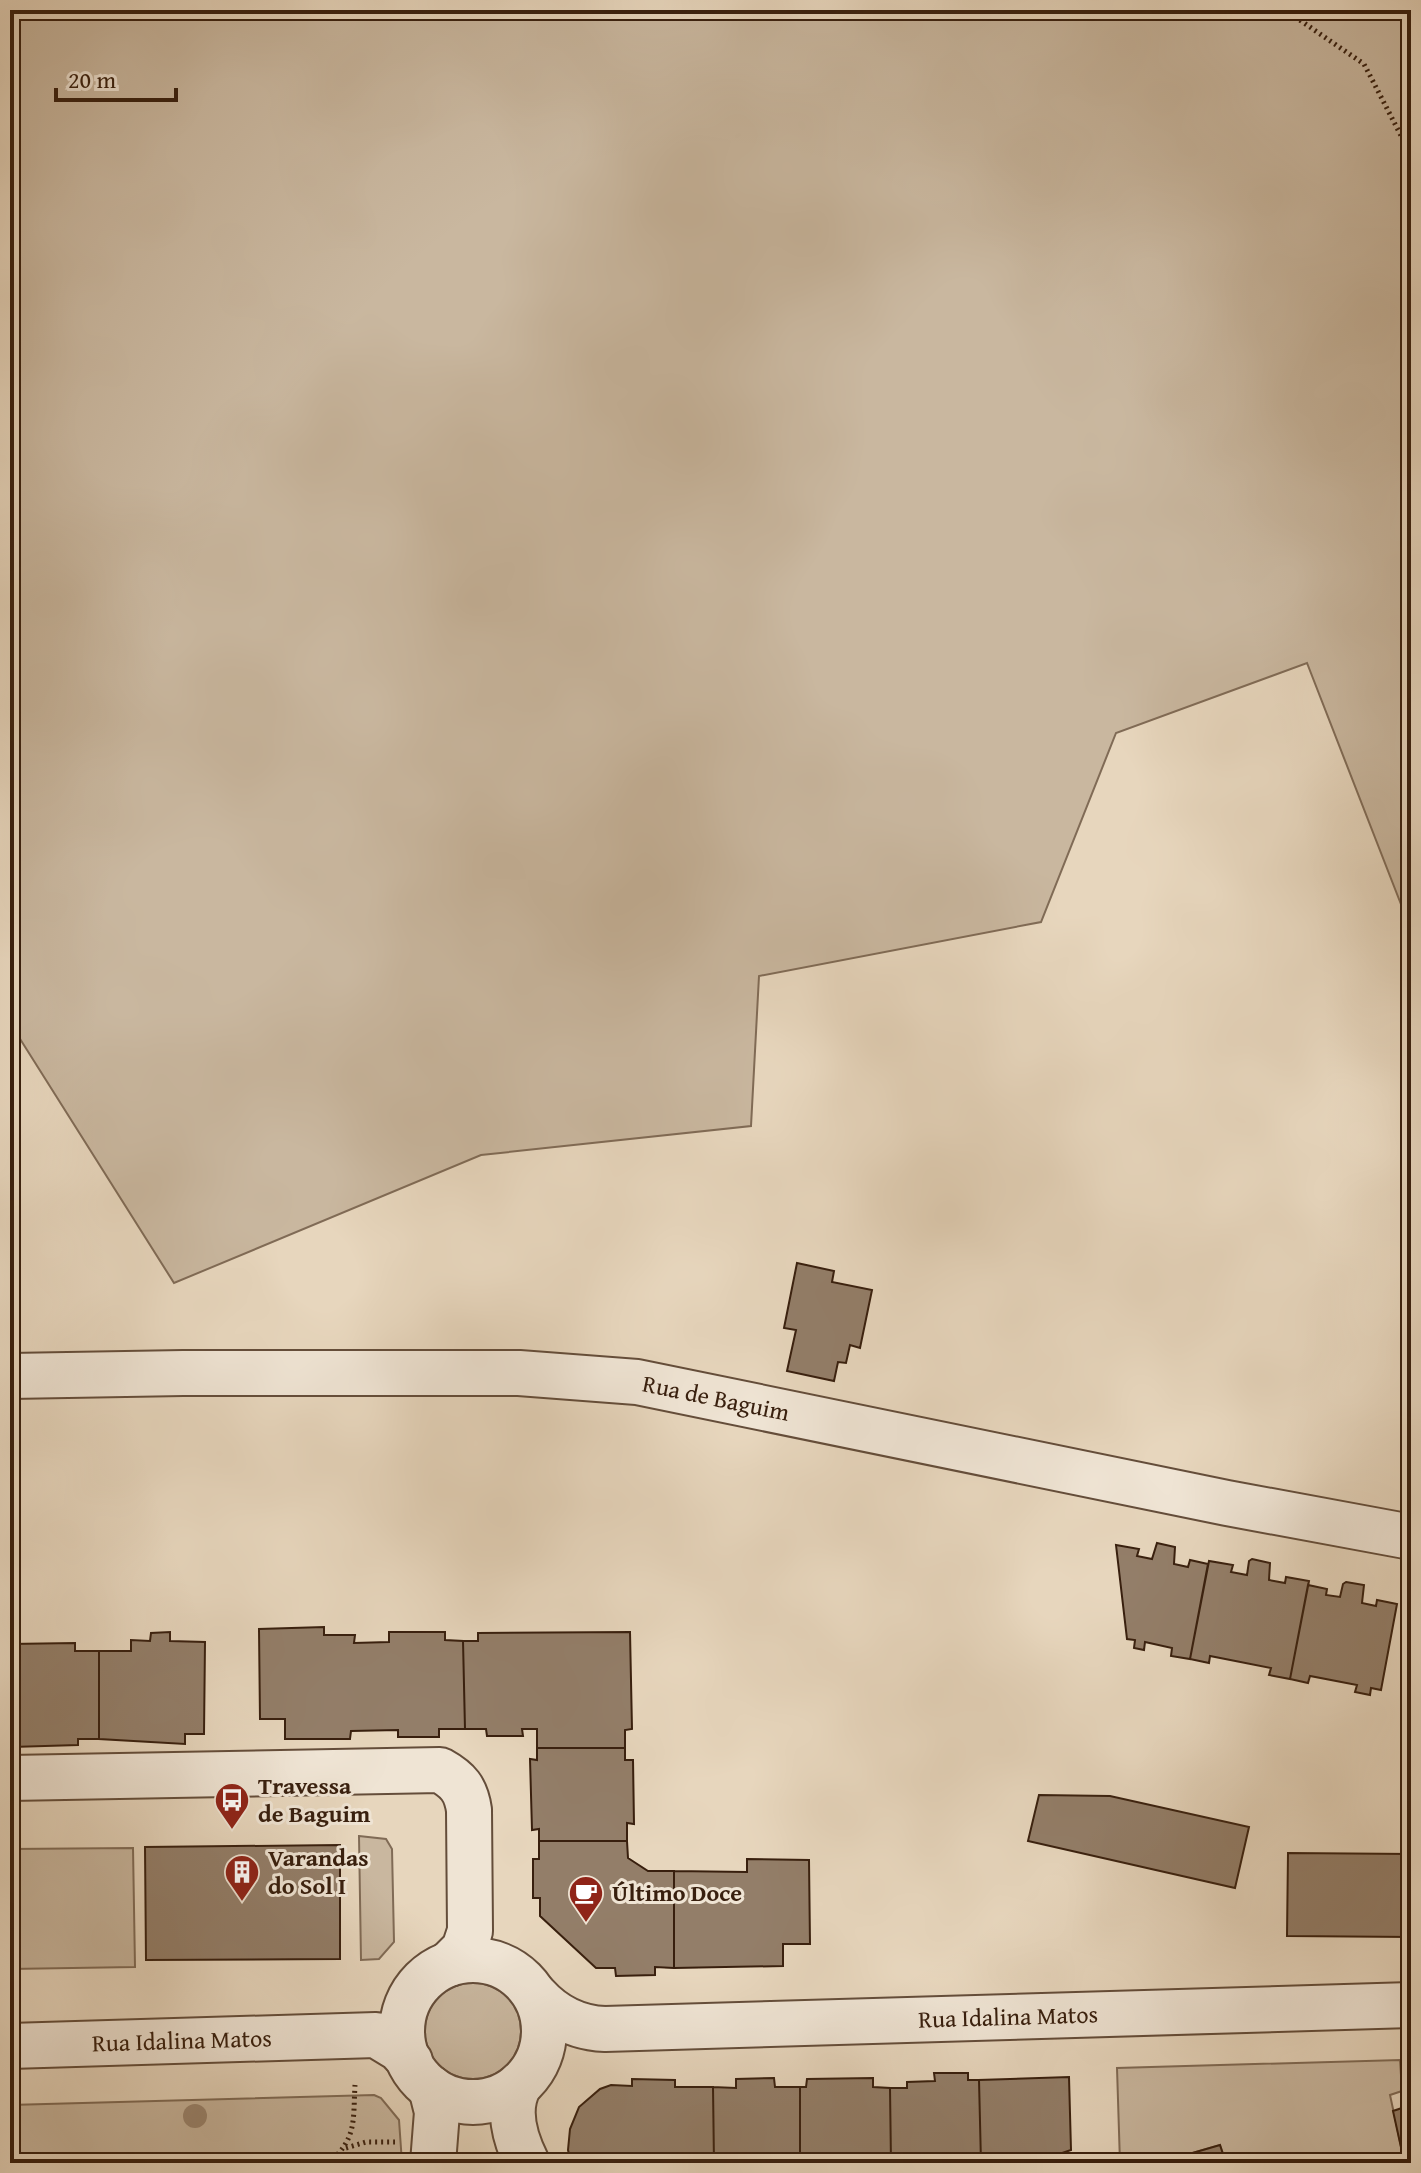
<svg xmlns="http://www.w3.org/2000/svg" width="1421" height="2173" viewBox="0 0 1421 2173" font-family="'Gentium Book Plus',serif">
	<style>
		.green { fill: #c9b79f; stroke: #806b56; stroke-width: 2 }
		.building { fill: #937e69; stroke: #381f0e; stroke-width: 2 }
		.lines { fill: none; stroke-linecap: round; stroke-linejoin: round }
		.minor-casing { stroke: #644d3a; stroke-width: 48 }
		.path { stroke: #381f0e; stroke-width: 5; stroke-dasharray: 2 4; stroke-linecap: butt }
		.minor { stroke: #efe4d4; stroke-width: 44 }
		.tree { fill: #9b8671 }
		.labels { text-anchor: middle; stroke-width: 6; stroke-linejoin: round; paint-order: stroke }
		.street-label { font-size: 24px; fill: #381f0e; stroke: #efe4d4 }
		.poi-label { font-size: 24px; font-weight: bold; fill: #381f0e; stroke: #efe4d4; text-anchor: start }
	</style>
	<rect width="100%" height="100%" fill="#e7d6bd"/>
	<filter id="stains"><feTurbulence type="fractalNoise" baseFrequency=".0025" numOctaves="4"/><feColorMatrix values="0 0 0 0 .2 0 0 0 0 .09 0 0 0 0 .02 0 0 0 .5 -.17"/></filter>
	<radialGradient id="worn" r=".72"><stop offset=".6" stop-color="#630" stop-opacity="0"/><stop offset="1" stop-color="#630" stop-opacity=".3"/></radialGradient>
	<path class="green" d="M10 10H1411V930L1307 663 1116 733 1041 922 759 976 751 1126 481 1155 174 1283 10 1023Z
		M359 1836 386 1839 392 1849 394 1942 379 1959 361 1960Z
		M133 1848 135 1967 10 1969V1849Z
		M425 2031a48 48 0 1 1 96 0a48 48 0 1 1-96 0Z
		M1400 2060 1402 2091 1390 2095 1402 2151 1411 2149V2163H1216L1225 2160 1220 2145 1158 2163H1120L1117 2068Z
		M374 2095 381 2098 399 2120 402 2163H10V2105Z"/>
	<path class="building" d="M797 1263 834 1271 832 1282 872 1290 860 1348 850 1345 846 1363 838 1362 834 1381 787 1371 796 1330 784 1328Z
		M1157 1543 1175 1547 1174 1564 1188 1567 1190 1560 1208 1564 1190 1659 1171 1656 1172 1648 1145 1642 1144 1650 1134 1648 1135 1640 1127 1639 1116 1545 1139 1549 1137 1556 1152 1559Z
		M1252 1559 1270 1563 1269 1580 1285 1583 1286 1577 1309 1581 1290 1679 1269 1675 1271 1668 1210 1656 1209 1663 1190 1659 1209 1561 1233 1565 1231 1572 1247 1575 1249 1561Z
		M1346 1582 1364 1585 1362 1603 1376 1606 1377 1600 1397 1604 1381 1690 1371 1688 1370 1695 1355 1692 1357 1685 1310 1676 1308 1683 1290 1679 1308 1585 1327 1589 1326 1595 1340 1597 1343 1584Z
		M324 1627V1635H355L354 1643 389 1642V1632H445V1640L463 1641 465 1729H439V1737H398V1730L351 1731 350 1739H285V1719H260L259 1629Z
		M170 1632V1641L205 1642 204 1734H185V1744L99 1739V1651H131V1640L150 1641 151 1633Z
		M630 1632 632 1729 625 1730V1748H537V1729H522L523 1736H487L486 1729H465L463 1641H478V1633Z
		M75 1643V1651H99V1739H78V1745L12 1747 10 1644Z
		M537 1748H625V1760H633L634 1824 627 1823V1841H539V1829L532 1830 530 1759 537 1760Z
		M1039 1795 1110 1796 1249 1827 1235 1888 1028 1841Z
		M539 1841H627L628 1858 648 1871H674V1968L655 1967V1975L616 1976 615 1968H596L540 1916V1898H533V1859H539Z
		M340 1845V1959L146 1960 145 1847Z
		M1288 1853 1411 1854V1937L1287 1936Z
		M747 1859 809 1860 810 1944H783V1966L674 1968V1871L747 1872Z
		M934 2073H968V2080H979L981 2163H891L890 2088H907V2082L935 2081Z
		M1069 2077 1071 2150 1033 2163H981L979 2080Z
		M774 2078 775 2087H800V2163H714L713 2087 736 2088V2079Z
		M873 2078V2087L890 2088 891 2163H800V2087H806L807 2079Z
		M632 2079 675 2080V2087H713L714 2163H571L568 2150 570 2129 579 2107 600 2089 611 2085 632 2086Z
		M1411 2105V2149L1402 2152 1393 2111Z
		M1220 2145 1225 2160 1216 2163H1158Z"/>
	<g class="lines">
		<g class="minor-casing">
			<g id="minor">
				<path id="s1" d="M10 1376 183 1373H519L637 1382 1227 1503 1411 1537"/>
				<path d="M10 1778 440 1770C458 1780 466 1789 469 1810L470 1931 464 1949 449 1964"/>
				<circle cx="473" cy="2031" r="71"/>
				<path id="s2" d="M536 1996C555 2017 577 2028 605 2029L1411 2005"/>
				<path id="s3" d="M10 2046 376 2035 399 2049 410 2061"/>
				<path d="M520 2084C506 2108 515 2139 527 2163"/>
				<path d="M431 2088 437 2112 433 2163"/>
			</g>
		</g>
		<path class="path" d="M1285 10 1364 64 1411 155
			M10 2142 19 2163
			M346 2148 366 2142H395
			M329 2163C357 2138 353 2121 355 2085"/>
		<use href="#minor" class="minor"/>
	</g>
	<circle class="tree" cx="195" cy="2116" r="12"/>
	<defs>
		<g id="bus-pin" transform="scale(1.8)"><path d="M0 17L-7.5 6A9.5 9.5 0 1 1 7.5 6Z" fill="#8f2418" stroke="#efe4d4"/><path d="M-5-6H5V4H4V6H2V4H-2V6H-4V4H-5ZM-3.5-4V0h7V-4ZM-3.5 1.2v1.5H-2V1.2ZM2 1.2v1.5H3.5V1.2Z" fill="#fff"/></g>
		<g id="building-pin" transform="scale(1.8)"><path d="M0 17L-7.5 6A9.5 9.5 0 1 1 7.5 6Z" fill="#8f2418" stroke="#efe4d4"/><path d="M-4-6H4V6H1V3H-1V6H-4ZM-2.5-4.3h1.7v1.8h-1.7ZM.8-4.3h1.7v1.8H.8ZM-2.5-1h1.7V.8h-1.7ZM.8-1h1.7V.8H.8Z" fill="#fff"/></g>
		<g id="cafe-pin" transform="scale(1.8)"><path d="M0 17L-7.5 6A9.5 9.5 0 1 1 7.5 6Z" fill="#8f2418" stroke="#efe4d4"/><path d="M-5.5-4.5H6V0H3Q3 3.5 0 3.5H-2.5Q-5.5 3.5-5.5 0ZM3-3.2v2h1.7v-2ZM-6 4.5H4V6H-6Z" fill="#fff"/></g>
	</defs>
	<g fill-rule="evenodd">
		<use href="#bus-pin" x="232" y="1800"/>
		<use href="#building-pin" x="242" y="1872"/>
		<use href="#cafe-pin" x="586" y="1893"/>
	</g>
	<g class="labels">
		<g class="street-label">
			<text dy="8" stroke="none"><textPath href="#s1" startOffset="708">Rua de Baguim</textPath></text>
			<text dy="8" stroke="none"><textPath href="#s2" startOffset="482">Rua Idalina Matos</textPath></text>
			<text dy="8" stroke="none"><textPath href="#s3" startOffset="172">Rua Idalina Matos</textPath></text>
		</g>
		<g class="poi-label">
			<text x="258" y="1794">Travessa<tspan x="258" dy="28">de Baguim</tspan></text>
			<text x="268" y="1866">Varandas<tspan x="268" dy="28">do Sol I</tspan></text>
			<text x="612" y="1901">Último Doce</text>
		</g>
	</g>
	<rect width="1421" height="2173" fill="none" stroke="#e7d6bd" stroke-width="40"/>
	<rect x="12" y="12" width="1397" height="2149" fill="none" stroke="#381f0e" stroke-width="4"/>
	<rect x="20" y="20" width="1381" height="2133" fill="none" stroke="#381f0e" stroke-width="2"/>
	<path d="M56 88v12h120v-12" fill="none" stroke="#381f0e" stroke-width="4"/>
	<text x="68" y="88" font-size="24" fill="#381f0e" stroke="#efe4d4" stroke-width="6" paint-order="stroke">20 m</text>
	<rect width="100%" height="100%" filter="url(#stains)"/>
	<rect width="100%" height="100%" fill="url(#worn)"/>
</svg>
